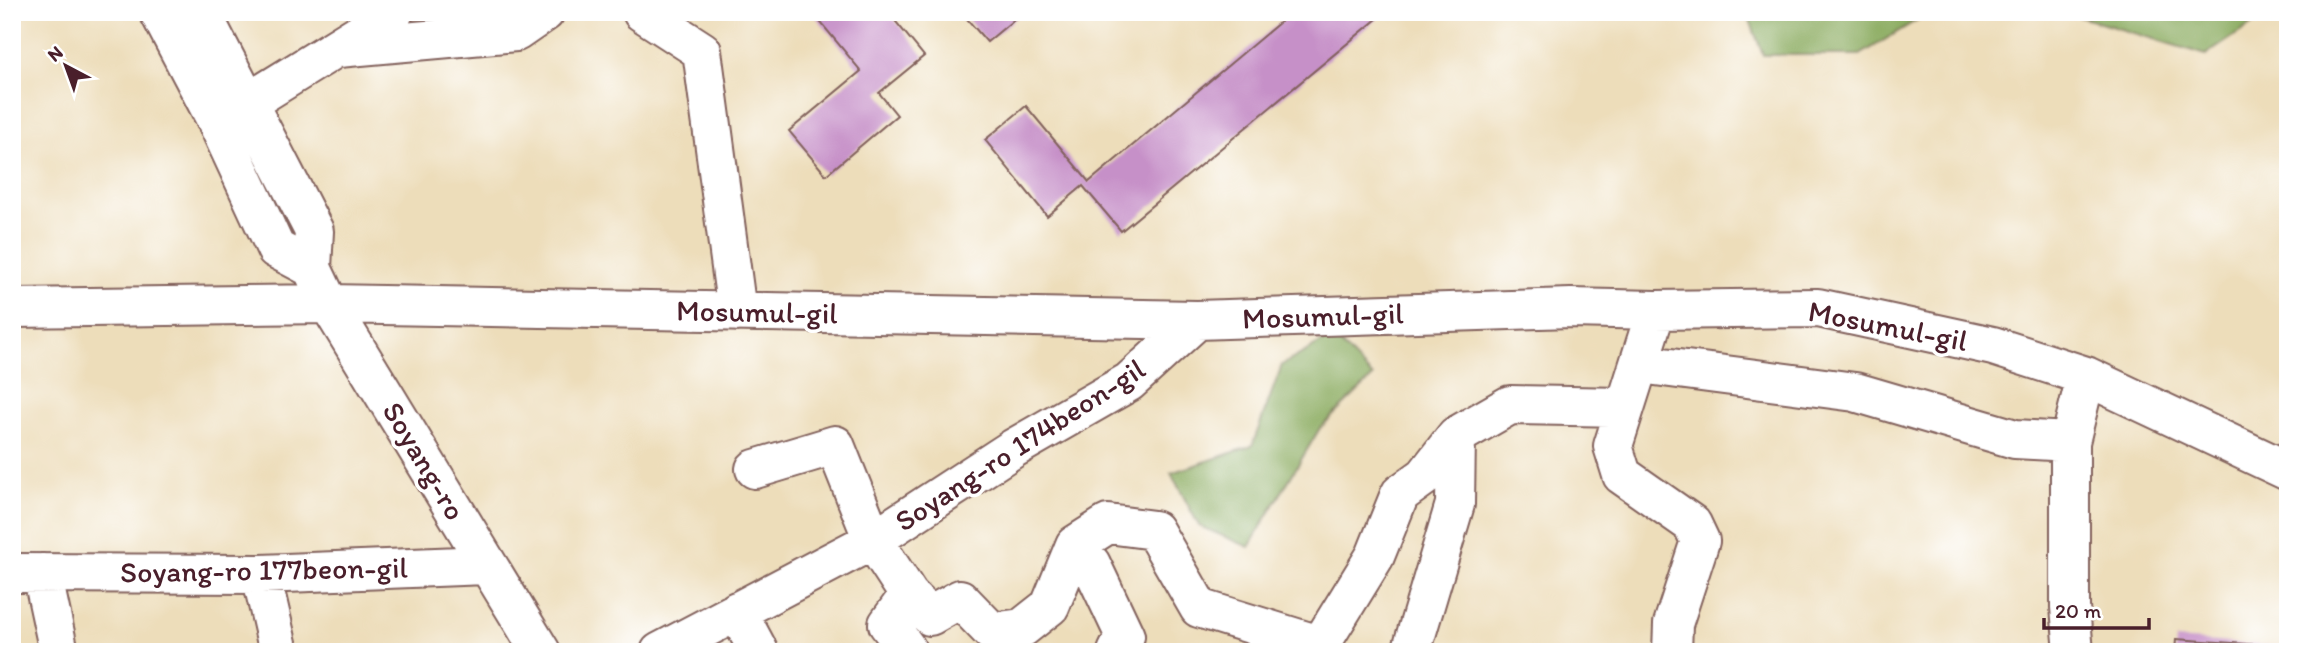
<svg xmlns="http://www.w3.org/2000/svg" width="2300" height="664" viewBox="0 0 2300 664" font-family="Itim,sans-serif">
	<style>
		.forest { fill: #8aab5f; stroke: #6a6545; stroke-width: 2 }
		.building { fill: #c690c8 }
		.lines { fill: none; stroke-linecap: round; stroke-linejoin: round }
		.minor-casing { stroke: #83625d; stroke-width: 42 }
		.minor { stroke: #fff; stroke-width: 38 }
		.labels { text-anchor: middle; stroke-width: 7; stroke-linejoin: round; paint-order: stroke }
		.street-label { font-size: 30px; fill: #4a1f2b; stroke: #fff }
	</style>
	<rect width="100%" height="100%" fill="#fff"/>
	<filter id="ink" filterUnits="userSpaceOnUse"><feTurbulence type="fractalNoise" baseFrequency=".0143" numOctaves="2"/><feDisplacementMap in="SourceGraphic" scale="14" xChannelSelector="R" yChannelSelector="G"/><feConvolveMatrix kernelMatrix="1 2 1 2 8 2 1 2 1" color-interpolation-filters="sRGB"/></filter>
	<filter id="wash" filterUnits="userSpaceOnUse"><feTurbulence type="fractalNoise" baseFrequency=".00686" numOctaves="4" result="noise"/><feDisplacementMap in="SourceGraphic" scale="28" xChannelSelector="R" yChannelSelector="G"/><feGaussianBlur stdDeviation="1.57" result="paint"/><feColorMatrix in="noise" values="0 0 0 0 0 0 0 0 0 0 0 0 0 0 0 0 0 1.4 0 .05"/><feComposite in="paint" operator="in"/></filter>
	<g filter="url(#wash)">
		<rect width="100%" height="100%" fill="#edddba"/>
		<path class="forest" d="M1747 12H1930L1860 55H1763Z
			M2064 12H2270L2206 55Z
			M1333 336 1373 377 1320 428 1249 547 1199 526 1171 473 1252 446 1282 365Z"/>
		<g id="blocks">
			<path class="building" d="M812 12H888L924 56 879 93 897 115 826 175 789 131 861 71Z
				M961 12H1023L987 42Z
				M1292 12H1373L1378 18 1121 231 1083 186 1047 216 985 140 1026 106 1089 182Z
				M2176 639 2288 647V652H2175Z"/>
		</g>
	</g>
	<g filter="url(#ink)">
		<use href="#blocks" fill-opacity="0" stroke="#83625d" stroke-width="2"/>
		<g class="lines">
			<g class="minor-casing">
				<path id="minor" d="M159 12 217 122 276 249 312 268
					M201 12 314 231 312 268 329 304 541 652
					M642 12 702 51 737 312
					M338 48 516 32 545 12
					M228 115 394 12
					M12 308 329 304 1197 320 1571 308 1656 310 1818 308 1993 346 2086 376 2288 471
					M1656 310 1613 446 1622 475 1692 524 1700 541 1673 624 1672 652
					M1640 364 1855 392 2015 439 2070 442
					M755 469 835 445 873 540 909 595
					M1075 545 1091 564 1125 636 1117 652
					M12 573 261 574 486 565
					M42 573 59 652
					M261 574 279 652
					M737 611 759 652
					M660 652 873 540 1014 448 1129 382 1197 320
					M907 652 906 648 888 624 909 595 930 616 960 599 992 632 1022 628 1050 606 1075 545 1108 524 1154 530 1199 608 1319 645
					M1316 652 1375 556 1400 494 1425 476 1456 436 1510 405 1624 407
					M1411 652 1455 504 1456 436
					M2074 652 2070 607V442L2086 376"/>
			</g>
			<use href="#minor" class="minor"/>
		</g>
	</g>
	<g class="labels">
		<g class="street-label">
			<text transform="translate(757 312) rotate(1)" y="10">Mosumul-gil</text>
			<text transform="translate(1323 316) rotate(-2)" y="10">Mosumul-gil</text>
			<text transform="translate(1888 326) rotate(11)" y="10">Mosumul-gil</text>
			<text transform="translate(1020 445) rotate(-33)" y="10">Soyang-ro 174beon-gil</text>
			<text transform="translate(424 461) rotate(59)" y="10">Soyang-ro</text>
			<text transform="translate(264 570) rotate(-1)" y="10">Soyang-ro 177beon-gil</text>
		</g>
	</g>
	<rect width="2300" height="664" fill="none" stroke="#fff" stroke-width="42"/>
	<g transform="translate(66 66) rotate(319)" stroke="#ffffff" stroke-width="5" paint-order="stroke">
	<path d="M0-5L12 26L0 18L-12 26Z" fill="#4a1f2b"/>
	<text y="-10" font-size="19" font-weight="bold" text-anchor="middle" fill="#4a1f2b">N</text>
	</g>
	<path d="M2044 618v10h105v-10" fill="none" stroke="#4a1f2b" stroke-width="3.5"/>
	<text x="2055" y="618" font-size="21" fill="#4a1f2b" stroke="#ffffff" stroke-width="5" paint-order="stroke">20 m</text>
</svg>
